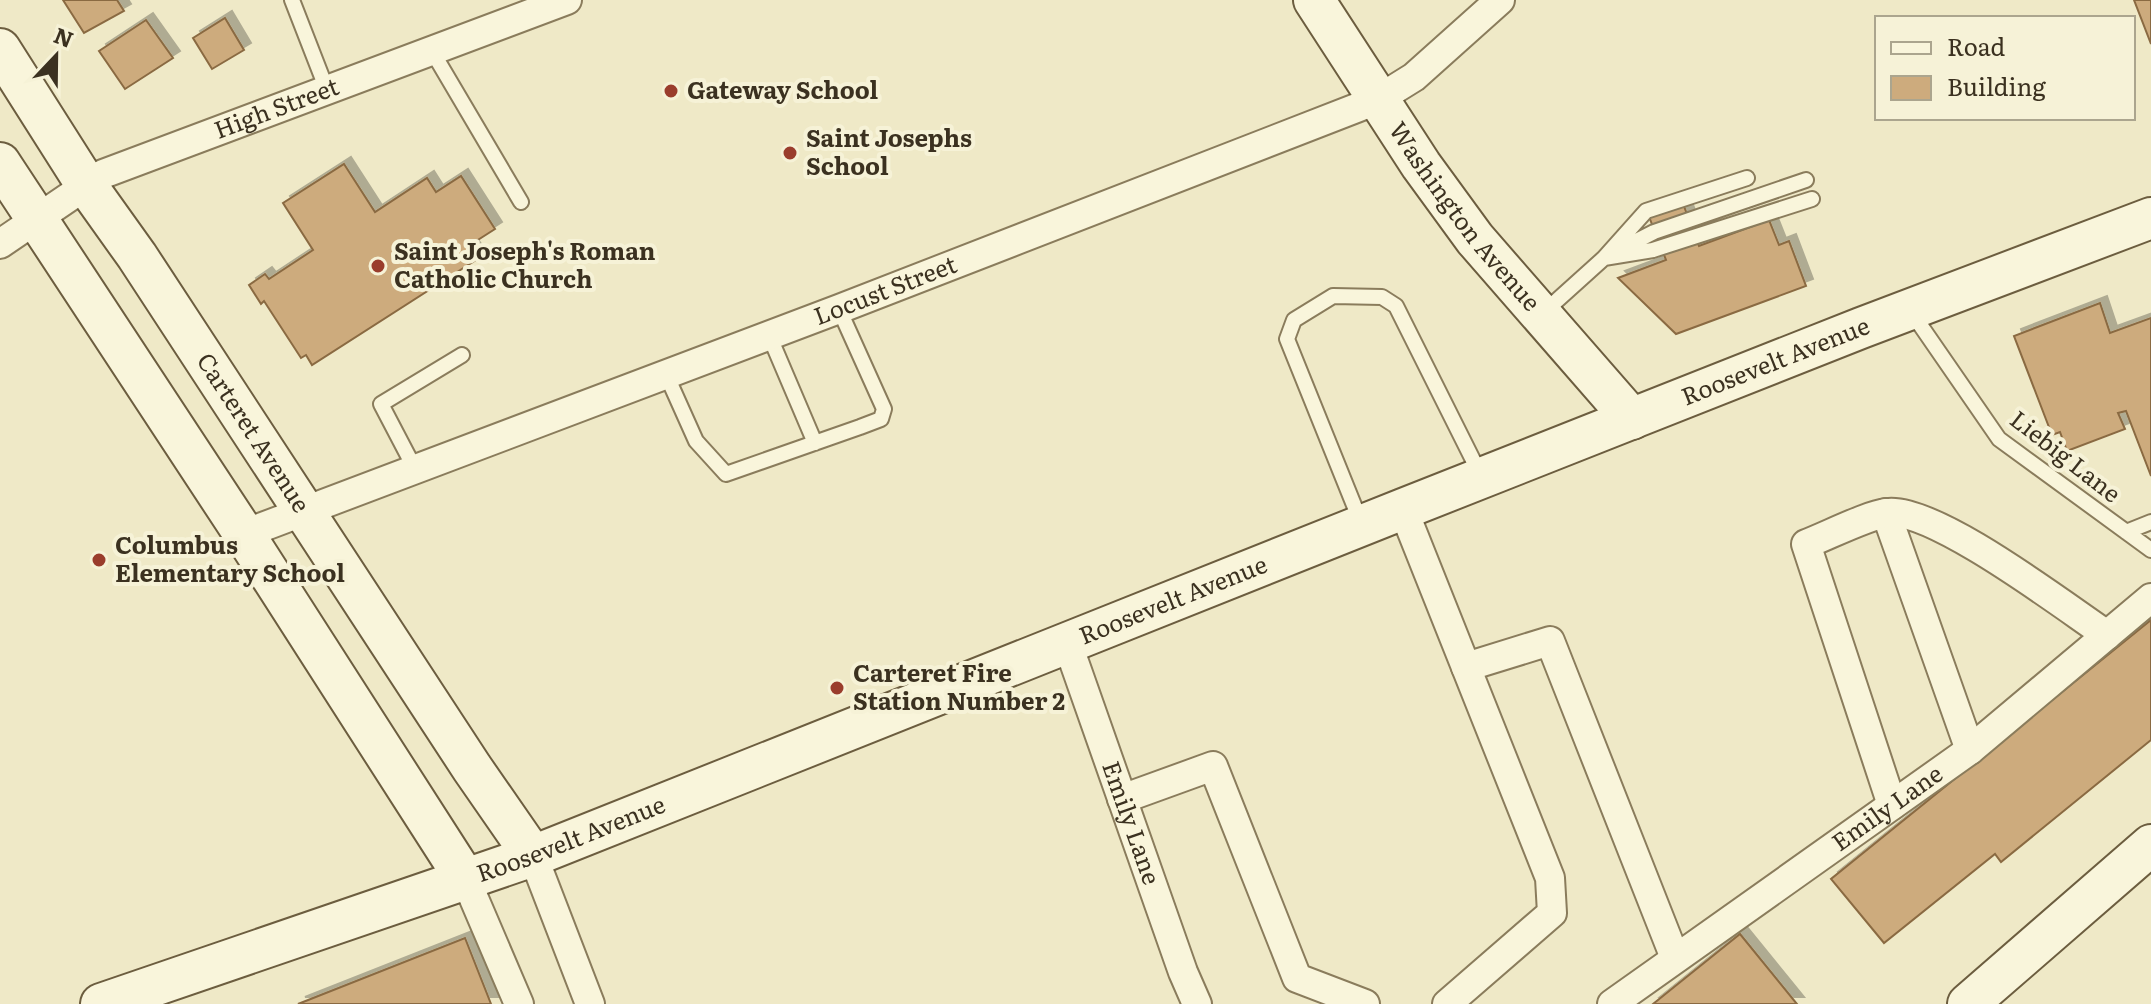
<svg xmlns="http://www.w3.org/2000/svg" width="2151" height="1004" viewBox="0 0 2151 1004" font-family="Literata,serif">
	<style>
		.building { fill: #cdab7d; stroke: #8a6a42; stroke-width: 2; filter: url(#shadow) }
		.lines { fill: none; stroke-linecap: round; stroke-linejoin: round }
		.lane-casing { stroke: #8a7c5c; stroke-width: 18 }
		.street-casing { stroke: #8a7c5c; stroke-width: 32 }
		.secondary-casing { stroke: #6c5d3f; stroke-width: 44 }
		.lane { stroke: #f9f5db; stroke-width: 14 }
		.street { stroke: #f9f5db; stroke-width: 28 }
		.secondary { stroke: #f9f5db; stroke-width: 40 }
		.poi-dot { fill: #9a3d2c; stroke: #f6f2d7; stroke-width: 3 }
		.labels { text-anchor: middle; stroke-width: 8; stroke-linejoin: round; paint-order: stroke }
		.poi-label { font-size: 24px; font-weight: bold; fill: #3b3120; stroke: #f6f2d7; text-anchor: start }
		.street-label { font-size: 24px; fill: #3b3120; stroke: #f6f2d7 }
	</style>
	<defs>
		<filter id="shadow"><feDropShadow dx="7" dy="-7" stdDeviation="0" flood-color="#0004"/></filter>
	</defs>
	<rect width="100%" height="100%" fill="#efe9c7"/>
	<path class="building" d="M63 0H117L124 11 84 33Z
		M2134 0H2151V44Z
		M225 18 244 50 212 69 193 38Z
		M146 20 173 58 125 89 99 51Z
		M344 164 375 212 427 178 436 192 461 176 495 229 470 245 479 258 312 365 306 355 301 358 264 301 261 304 249 285 265 274 269 279 313 250 283 203Z
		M1682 201 1699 246 1769 220 1779 245 1789 241 1806 286 1676 334 1618 278 1666 260 1648 214Z
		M2100 303 2110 333 2151 318V476L2126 411 2118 413 2125 429 2067 451 2060 432 2052 435 2014 336Z
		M2151 620V740L2001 862 1995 854 1884 943 1831 879Z
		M1740 934 1797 1004H1653Z
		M465 938 491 1004H298Z"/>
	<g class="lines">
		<g class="lane-casing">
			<path id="lane" d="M292 0 327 90
				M432 51 521 202
				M1615 252 1654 232 1806 180
				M1604 258 1653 250 1812 199
				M1543 313 1604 258 1646 211 1747 178
				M1912 313 1999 439 2151 550
				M769 335 815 443
				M666 374 696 441 726 474 860 427 881 419 884 409 839 309
				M415 469 381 404 462 355
				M1362 525 1287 339 1294 320 1333 296 1382 297 1396 306 1480 474
				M2126 532 2151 522"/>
		</g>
		<g class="street-casing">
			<g id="street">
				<path id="s1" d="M0 244 103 174 567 0"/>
				<path d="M1403 509 1550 878 1552 913 1447 1004"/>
				<path d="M1886 513 1970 750"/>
				<path id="s2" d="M244 534 839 309 1377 100 1414 77 1500 0"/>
				<path id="s3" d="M1067 642 1183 972 1197 1004"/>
				<path d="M1466 667 1550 641 1675 958"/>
				<path d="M1122 799 1213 766 1297 978 1365 1004"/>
				<path d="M1892 805 1806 544C1827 536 1868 515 1887 513 1933 506 2065 607 2107 635"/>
				<path d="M533 856 590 1004"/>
				<path d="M466 880 519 1004"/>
				<path id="s4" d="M1612 1004 1970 750 2151 598"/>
			</g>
		</g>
		<g class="secondary-casing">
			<g id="secondary">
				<path id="s5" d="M1314 0 1421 165 1475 239 1632 419"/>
				<path id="s6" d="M0 49 87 186 137 256 472 768 533 856"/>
				<path d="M0 163 244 534 466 880"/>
				<path id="s7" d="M101 1004 533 856 1403 509 1861 328 2151 218"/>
				<path d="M1968 1004 2151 845"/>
			</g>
		</g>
		<use href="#lane" class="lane"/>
		<use href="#street" class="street"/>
		<use href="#secondary" class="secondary"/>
	</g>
	<g class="poi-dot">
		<circle cx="671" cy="91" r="8"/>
		<circle cx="790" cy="153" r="8"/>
		<circle cx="378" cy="266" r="8"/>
		<circle cx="99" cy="560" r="8"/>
		<circle cx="837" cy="688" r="8"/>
	</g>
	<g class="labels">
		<g class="poi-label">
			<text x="687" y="99">Gateway School</text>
			<text x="806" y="147">Saint Josephs<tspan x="806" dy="28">School</tspan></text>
			<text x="394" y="260">Saint Joseph's Roman<tspan x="394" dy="28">Catholic Church</tspan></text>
			<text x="115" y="554">Columbus<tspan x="115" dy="28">Elementary School</tspan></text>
			<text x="853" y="682">Carteret Fire<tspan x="853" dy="28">Station Number 2</tspan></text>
		</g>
		<g class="street-label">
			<text dy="8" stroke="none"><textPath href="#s1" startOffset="310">High Street</textPath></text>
			<text dy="8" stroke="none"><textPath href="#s5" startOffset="264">Washington Avenue</textPath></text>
			<text dy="8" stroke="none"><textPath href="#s2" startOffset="686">Locust Street</textPath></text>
			<text dy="8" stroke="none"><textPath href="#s7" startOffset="1794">Roosevelt Avenue</textPath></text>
			<text dy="8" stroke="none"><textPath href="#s6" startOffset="460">Carteret Avenue</textPath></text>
			<text transform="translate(2065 457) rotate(38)" y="8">Liebig Lane</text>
			<text dy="8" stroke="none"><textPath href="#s7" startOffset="1146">Roosevelt Avenue</textPath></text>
			<text dy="8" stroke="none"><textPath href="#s4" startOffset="338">Emily Lane</textPath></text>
			<text dy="8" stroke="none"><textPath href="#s3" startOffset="192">Emily Lane</textPath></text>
			<text dy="8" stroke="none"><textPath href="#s7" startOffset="498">Roosevelt Avenue</textPath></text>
		</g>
	</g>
	<rect x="1875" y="16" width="260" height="104" fill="#f6f2d7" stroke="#aba58e" stroke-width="2"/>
	<rect x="1891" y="42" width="40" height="12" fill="#f9f5db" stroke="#aba58e" stroke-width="2"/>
	<text x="1947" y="56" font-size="24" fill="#3b3120">Road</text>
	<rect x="1891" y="76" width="40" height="24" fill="#cdab7d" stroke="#aba58e" stroke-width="2"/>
	<text x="1947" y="96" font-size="24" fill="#3b3120">Building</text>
	<g transform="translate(56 56) rotate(22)" stroke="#f6f2d7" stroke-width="6" paint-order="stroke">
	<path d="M0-6L14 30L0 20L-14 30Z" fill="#3b3120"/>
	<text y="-12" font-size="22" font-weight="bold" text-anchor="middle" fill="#3b3120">N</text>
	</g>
</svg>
